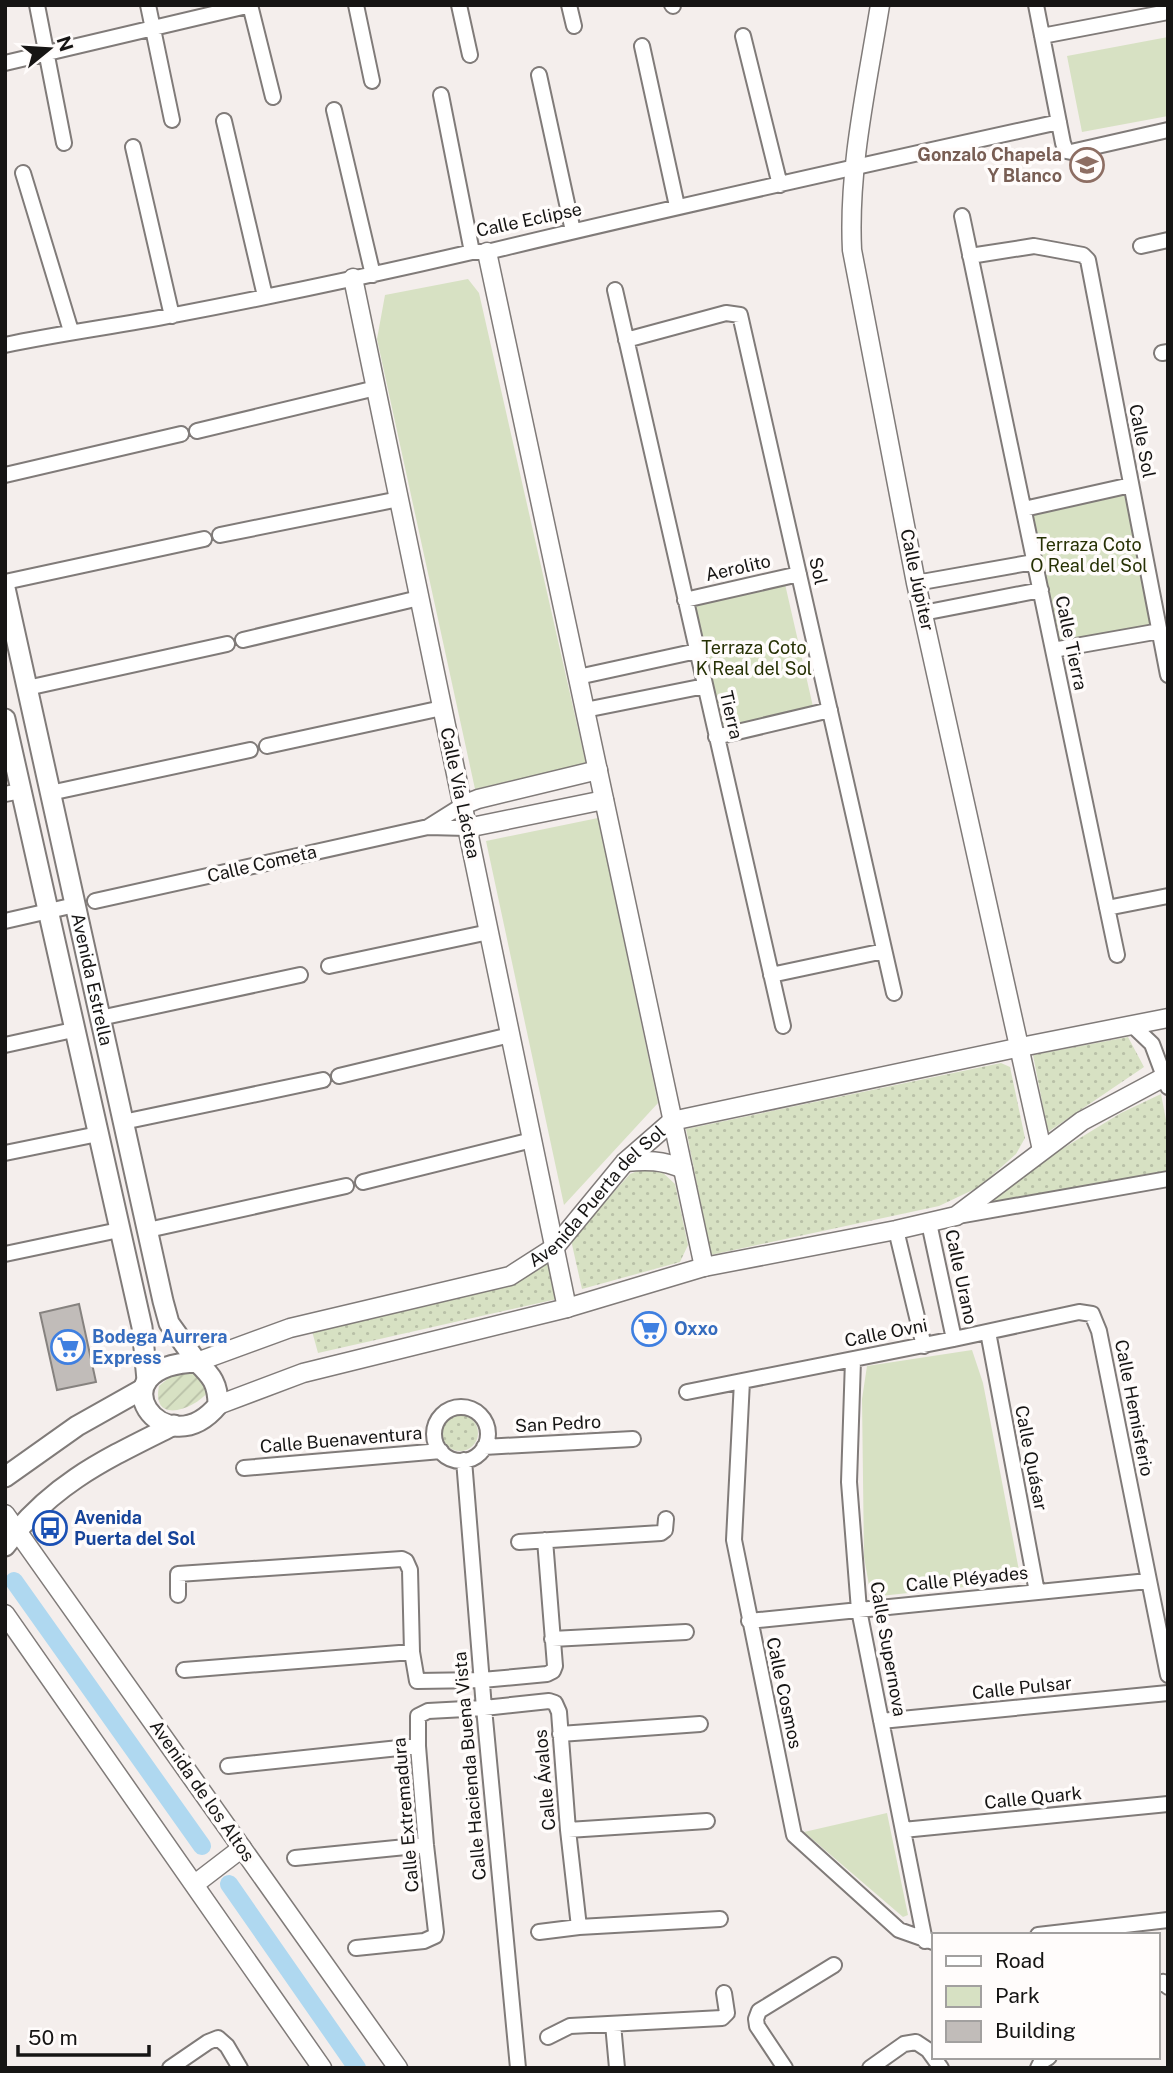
<svg xmlns="http://www.w3.org/2000/svg" width="1173" height="2073" viewBox="0 0 1173 2073" font-family="'Public Sans',sans-serif">
	<style>
		.grass { fill: url(#grass-dots) }
		.park { fill: #d7e1c3 }
		.garden { fill: url(#garden-furrows) }
		.lines { fill: none; stroke-linecap: round; stroke-linejoin: round }
		.canal { stroke: #afd8f0; stroke-width: 18 }
		.building { fill: #c1bcb9; stroke: #86827f; stroke-width: 2 }
		.minor-casing { stroke: #807b79; stroke-width: 18 }
		.tertiary-casing { stroke: #807b79; stroke-width: 21 }
		.secondary-casing { stroke: #807b79; stroke-width: 23 }
		.minor { stroke: #fff; stroke-width: 14 }
		.tertiary { stroke: #fff; stroke-width: 18 }
		.secondary { stroke: #fff; stroke-width: 19 }
		.labels { text-anchor: middle; stroke-width: 7; stroke-linejoin: round; paint-order: stroke }
		.education-label { font-size: 18px; font-weight: bold; fill: #785e54; stroke: #fffcfb; text-anchor: end }
		.street-label { font-size: 18px; fill: #161514; stroke: #fffcfb }
		.park-label { font-size: 18px; fill: #263104; stroke: #fffcfb }
		.shop-label { font-size: 18px; font-weight: bold; fill: #366cbe; stroke: #fffcfb; text-anchor: start }
		.transit-label { font-size: 18px; font-weight: bold; fill: #164399; stroke: #fffcfb; text-anchor: start }
	</style>
	<defs>
		<pattern id="grass-dots" width="8" height="8" patternUnits="userSpaceOnUse" patternTransform="scale(1.75)"><rect width="8" height="8" fill="#d7e1c3"/><path d="M2 2h.1M6 6h.1" fill="none" stroke="#b8c0a7" stroke-width="1.8" stroke-linecap="round"/></pattern>
		<pattern id="garden-furrows" width="10" height="10" patternUnits="userSpaceOnUse" patternTransform="scale(1.75)"><rect width="10" height="10" fill="#d7e1c3"/><path d="M-1 1l2-2M0 10L10 0M9 11l2-2" fill="none" stroke="#b8c0a7"/></pattern>
	</defs>
	<rect width="100%" height="100%" fill="#f4eeec"/>
	<path class="grass" d="M1128 1037 1144 1067 1048 1132 1033 1055Z
		M1001 1063 1010 1067 1025 1138 1016 1154 979 1187 939 1206 711 1255 686 1129Z
		M1161 1094 1168 1130V1173L987 1205 1057 1152 1121 1113Z
		M645 1168 661 1171 675 1184 688 1245 680 1262 582 1289 571 1240 630 1174Z
		M548 1258 557 1299 318 1353 312 1331 517 1282Z
		M442 1433a18 18 0 1 1 36 0a18 18 0 1 1-36 0Z"/>
	<path class="park" d="M1168 37V116L1082 132 1067 56Z
		M468 279 479 293 586 764 475 789 377 339 385 295Z
		M1131 485 1160 631 1053 650 1024 509Z
		M785 584 814 711 722 732 693 605Z
		M598 818 658 1103 564 1205 486 841Z
		M972 1350 983 1383 1021 1581 871 1597 864 1557 862 1399 867 1366Z
		M887 1813 908 1915 903 1917 804 1832Z"/>
	<path class="garden" d="M195 1367 209 1391C194 1410 151 1425 159 1386L176 1372Z"/>
	<g class="lines">
		<path class="canal" d="M14 1581 202 1846
			M229 1884 357 2068"/>
	</g>
	<path class="building" d="M79 1304 96 1382 57 1390 40 1313Z"/>
	<g class="lines">
		<g class="minor-casing">
			<path id="minor" d="M37 5 64 143
				M148 5 172 120
				M250 5 273 97
				M356 5 372 81
				M459 5 470 55
				M569 5 574 26
				M672 5 673 6
				M1036 5 1063 143 1066 151 1071 152 1168 130
				M743 36 780 185
				M1042 36 1168 12
				M642 46 677 206
				M5 63 251 5
				M539 75 573 231
				M441 95 472 252
				M334 110 373 275
				M224 121 265 296
				M133 147 172 316
				M23 173 71 331
				M962 216 1117 955
				M1141 246 1168 240
				M970 256 1034 246 1083 255 1088 260 1168 675
				M615 290 783 1026
				M626 340 726 313 740 315 894 993
				M5 345C61 333 118 326 174 315 273 296 373 275 472 252H487C677 206 868 164 1059 122
				M1162 353 1168 352
				M197 431 376 388
				M5 475 181 434
				M1024 509 1131 485
				M220 535 399 499
				M5 582 204 539
				M916 583 1034 562
				M685 600 799 574
				M923 613 1041 590
				M243 640 419 598
				M1053 650 1160 631
				M578 677 697 651
				M27 688 227 644
				M585 710 705 686
				M716 737 830 710
				M267 746 442 708
				M50 793 250 750
				M5 794 21 791
				M428 827 463 805
				M95 901 428 827 467 828
				M1107 908 1168 896
				M5 921 75 905
				M329 966 489 932
				M771 975 884 951
				M100 1018 300 975
				M1132 1025 1152 1044 1168 1087
				M5 1045 73 1030
				M339 1076 510 1035
				M123 1122 323 1080
				M5 1153 98 1134
				M363 1182 532 1140
				M958 1216 1168 1179
				M929 1223 954 1339
				M148 1230 346 1186
				M896 1230 924 1346
				M5 1254 119 1230
				M988 1332 1037 1592
				M853 1360 849 1482 859 1610 925 1941
				M742 1381 734 1540 794 1835 899 1930 933 1942
				M687 1392 954 1339 1079 1312 1092 1314 1099 1331 1168 1675
				M434 1434a27 27 0 1 1 54 0a27 27 0 1 1-54 0Z
				M484 1447 633 1439
				M464 1460 484 1708 518 2068
				M244 1468 441 1451
				M519 1542 661 1533 665 1530 666 1519
				M178 1595V1574L402 1559 406 1561 410 1570 412 1652 417 1681 482 1680 547 1674 553 1671 555 1666 545 1540
				M749 1621 1148 1581
				M552 1639 686 1632
				M184 1670 412 1652
				M881 1721 1168 1693
				M560 1734 700 1724
				M228 1766 418 1746
				M568 1830 707 1821
				M903 1830 1168 1804
				M295 1858 426 1845
				M539 1932 579 1927 720 1919
				M1038 1935 1168 1920
				M356 1948 424 1941 435 1936 436 1932 426 1845 418 1746V1716L428 1711 484 1708 549 1701 555 1703 559 1712 568 1830 579 1927
				M1157 1985 1163 1982 1168 1987
				M613 2024 617 2068
				M548 2037 570 2026 722 2018 727 2013 724 1993
				M170 2068 208 2042 218 2038 227 2046 240 2068
				M785 2068 757 2026 756 2019 759 2011 834 1965
				M870 2068 904 2044 916 2042 928 2050 941 2068
				M1038 2068 1041 2062 1049 2057"/>
		</g>
		<g class="tertiary-casing">
			<g id="tertiary">
				<path d="M880 5C867 86 848 168 852 250L916 583 1042 1150"/>
				<path d="M487 252 704 1267"/>
				<path d="M353 278 567 1308"/>
				<path d="M463 805 478 799 598 770"/>
				<path d="M467 828 604 800"/>
				<path d="M625 1162C647 1160 662 1160 683 1169"/>
				<path id="s1" d="M197 1362 290 1328 510 1276 555 1247 625 1162 672 1121 1021 1047 1168 1018"/>
				<path d="M218 1405 303 1373 567 1308 704 1267 896 1230 956 1216 1082 1121 1168 1075"/>
				<path d="M5 1514 398 2068"/>
				<path d="M5 1614 322 2068"/>
				<path d="M195 1884 242 1848"/>
			</g>
		</g>
		<g class="secondary-casing">
			<g id="secondary">
				<path id="s2" d="M5 588 163 1301 169 1323 197 1362"/>
				<path d="M5 719 142 1327 147 1380"/>
				<path d="M197 1362C212 1376 218 1384 218 1405 164 1470 91 1366 197 1362Z"/>
				<path d="M5 1477 77 1426 141 1390"/>
				<path d="M5 1546C52 1483 106 1459 174 1425"/>
			</g>
		</g>
		<use href="#minor" class="minor"/>
		<use href="#tertiary" class="tertiary"/>
		<use href="#secondary" class="secondary"/>
	</g>
	<defs>
		<g id="school-ring" transform="scale(1.75)"><circle r="9.5" fill="#fffcfb" stroke="#8d6e63" stroke-width="1.5"/><path d="M0-5L7-2L0 1L-7-2ZM-4 1L0 2.5L4 1V4Q0 6-4 4Z" fill="#8d6e63"/></g>
		<g id="supermarket-ring" transform="scale(1.75)"><circle r="9.5" fill="#fffcfb" stroke="#3f7fe0" stroke-width="1.5"/><path d="M-6-5.5h2.5l.6 2H6L4.5 2H-2.5L-4.4-4H-6ZM-1.5 3.2a1.3 1.3 0 1 0 .1 0ZM3 3.2a1.3 1.3 0 1 0 .1 0Z" fill="#3f7fe0"/></g>
		<g id="bus-ring" transform="scale(1.75)"><circle r="9.5" fill="#fffcfb" stroke="#1a4fb4" stroke-width="1.5"/><path d="M-5-6H5V4H4V6H2V4H-2V6H-4V4H-5ZM-3.5-4V0h7V-4ZM-3.5 1.2v1.5H-2V1.2ZM2 1.2v1.5H3.5V1.2Z" fill="#1a4fb4"/></g>
	</defs>
	<g fill-rule="evenodd">
		<use href="#school-ring" x="1087" y="165"/>
		<use href="#supermarket-ring" x="649" y="1329"/>
		<use href="#supermarket-ring" x="68" y="1347"/>
		<use href="#bus-ring" x="50" y="1528"/>
	</g>
	<g class="labels">
		<g class="education-label">
			<text x="1062" y="161">Gonzalo Chapela<tspan x="1062" dy="21">Y Blanco</tspan></text>
		</g>
		<g class="street-label">
			<text transform="translate(529 220) rotate(-12)" y="6">Calle Eclipse</text>
			<text transform="translate(1142 441) rotate(79)" y="6">Calle Sol</text>
			<text transform="translate(738 568) rotate(-13)" y="6">Aerolito</text>
			<text transform="translate(818 571) rotate(77)" y="6">Sol</text>
			<text transform="translate(917 580) rotate(78)" y="6">Calle Júpiter</text>
			<text transform="translate(1071 643) rotate(78)" y="6">Calle Tierra</text>
			<text transform="translate(731 715) rotate(77)" y="6">Tierra</text>
			<text transform="translate(460 793) rotate(78)" y="6">Calle Vía Láctea</text>
			<text transform="translate(262 864) rotate(-13)" y="6">Calle Cometa</text>
			<text dy="6" stroke="none"><textPath href="#s2" startOffset="401">Avenida Estrella</textPath></text>
			<text dy="6" stroke="none"><textPath href="#s1" startOffset="444">Avenida Puerta del Sol</textPath></text>
			<text transform="translate(961 1277) rotate(78)" y="6">Calle Urano</text>
			<text transform="translate(886 1333) rotate(-11)" y="6">Calle Ovni</text>
			<text transform="translate(1134 1408) rotate(79)" y="6">Calle Hemisferio</text>
			<text transform="translate(558 1424) rotate(-3)" y="6">San Pedro</text>
			<text transform="translate(341 1440) rotate(-5)" y="6">Calle Buenaventura</text>
			<text transform="translate(1031 1458) rotate(79)" y="6">Calle Quásar</text>
			<text transform="translate(967 1579) rotate(-6)" y="6">Calle Pléyades</text>
			<text transform="translate(888 1649) rotate(80)" y="6">Calle Supernova</text>
			<text transform="translate(1022 1688) rotate(-6)" y="6">Calle Pulsar</text>
			<text transform="translate(784 1693) rotate(78)" y="6">Calle Cosmos</text>
			<text transform="translate(470 1766) rotate(-95)" y="6">Calle Hacienda Buena Vista</text>
			<text transform="translate(545 1780) rotate(-95)" y="6">Calle Ávalos</text>
			<text transform="translate(202 1791) rotate(55)" y="6">Avenida de los Altos</text>
			<text transform="translate(1033 1798) rotate(-6)" y="6">Calle Quark</text>
			<text transform="translate(406 1815) rotate(-95)" y="6">Calle Extremadura</text>
		</g>
		<g class="park-label">
			<text x="1089" y="551">Terraza Coto<tspan x="1089" dy="21">O Real del Sol</tspan></text>
			<text x="754" y="654">Terraza Coto<tspan x="754" dy="21">K Real del Sol</tspan></text>
		</g>
		<g class="shop-label">
			<text x="674" y="1335">Oxxo</text>
			<text x="92" y="1343">Bodega Aurrera<tspan x="92" dy="21">Express</tspan></text>
		</g>
		<g class="transit-label">
			<text x="74" y="1524">Avenida<tspan x="74" dy="21">Puerta del Sol</tspan></text>
		</g>
	</g>
	<rect width="1173" height="2073" fill="none" stroke="#161514" stroke-width="14"/>
	<rect x="932" y="1933" width="228" height="126" fill="#fffcfb" stroke="#a2a09f" stroke-width="2"/>
	<rect x="946" y="1956" width="35" height="10" fill="#ffffff" stroke="#a2a09f" stroke-width="2"/>
	<text x="995" y="1968" font-size="21" fill="#161514">Road</text>
	<rect x="946" y="1986" width="35" height="21" fill="#d7e1c3" stroke="#a2a09f" stroke-width="2"/>
	<text x="995" y="2003" font-size="21" fill="#161514">Park</text>
	<rect x="946" y="2021" width="35" height="21" fill="#c1bcb9" stroke="#a2a09f" stroke-width="2"/>
	<text x="995" y="2038" font-size="21" fill="#161514">Building</text>
	<g transform="translate(49 49) rotate(72)" stroke="#fffcfb" stroke-width="5" paint-order="stroke">
	<path d="M0-5L12 26L0 18L-12 26Z" fill="#161514"/>
	<text y="-10" font-size="19" font-weight="bold" text-anchor="middle" fill="#161514">N</text>
	</g>
	<path d="M18 2045v10h131v-10" fill="none" stroke="#161514" stroke-width="3.5"/>
	<text x="28" y="2045" font-size="21" fill="#161514" stroke="#fffcfb" stroke-width="5" paint-order="stroke">50 m</text>
</svg>
